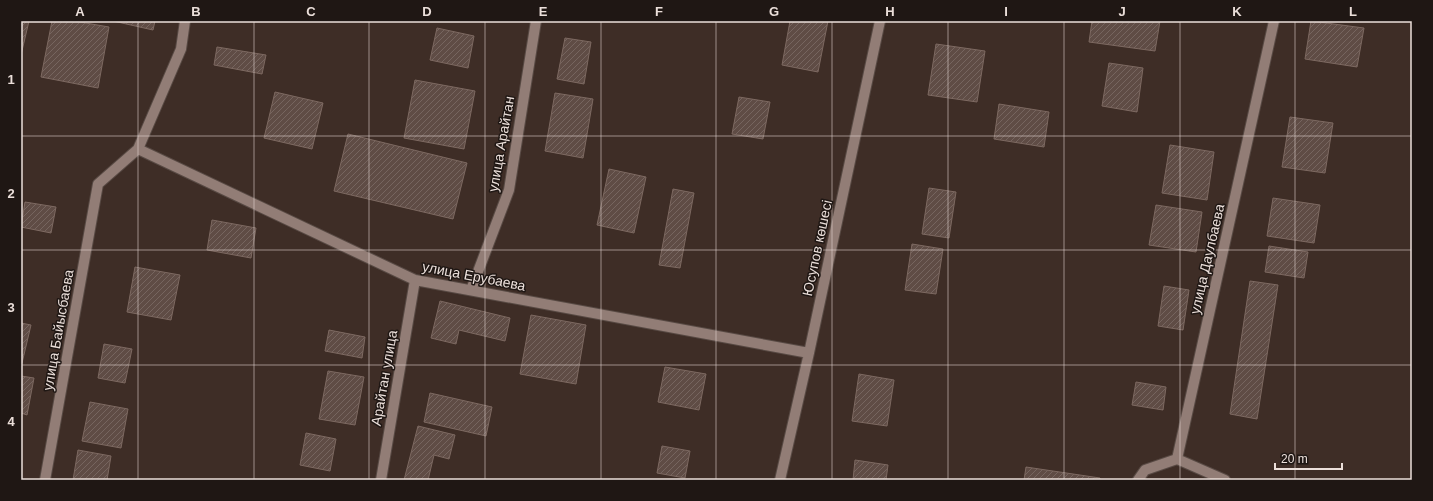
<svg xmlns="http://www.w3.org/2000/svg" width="1433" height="501" viewBox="0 0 1433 501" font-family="Helvetica,sans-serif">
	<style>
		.building { fill: url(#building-hatch); stroke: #7d6961 }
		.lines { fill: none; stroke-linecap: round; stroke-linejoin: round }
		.minor-casing { stroke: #584a44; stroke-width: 12 }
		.minor { stroke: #927d76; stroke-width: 10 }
		.grid { fill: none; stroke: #ebdfda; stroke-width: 1; stroke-opacity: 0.55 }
		.labels { text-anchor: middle; stroke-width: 3; stroke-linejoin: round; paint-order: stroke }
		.street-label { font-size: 14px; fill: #ebdfda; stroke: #1f1714 }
		.neatline { fill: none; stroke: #ebdfda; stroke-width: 1.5 }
		.grid-label { font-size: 13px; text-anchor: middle; font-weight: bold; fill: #ebdfda }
	</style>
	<defs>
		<pattern id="building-hatch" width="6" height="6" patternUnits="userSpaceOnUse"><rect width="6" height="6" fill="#5f4c45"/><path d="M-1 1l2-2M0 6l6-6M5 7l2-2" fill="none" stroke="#76655f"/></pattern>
	</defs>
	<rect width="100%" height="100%" fill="#3e2d26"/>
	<path class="building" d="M21 21H29L21 55Z
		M52 21H74L109 27 98 88 41 77Z
		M113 21H155L153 30Z
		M790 21H828L818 72 782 65Z
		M1092 21H1160L1155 51 1089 42Z
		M1311 21 1364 28 1357 67 1305 59Z
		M437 28 474 36 468 68 430 60Z
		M565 38 591 42 584 84 557 79Z
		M936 44 985 51 977 102 928 95Z
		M217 47 266 55 262 74 214 65Z
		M1109 63 1143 68 1137 112 1102 106Z
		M415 80 475 91 464 149 404 138Z
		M275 92 323 103 312 149 264 138Z
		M555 93 593 99 583 158 545 151Z
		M739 97 770 102 763 139 732 134Z
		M999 104 1049 112 1044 147 994 139Z
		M1290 117 1333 123 1325 173 1282 167Z
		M348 134 467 163 453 219 334 191Z
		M1170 145 1214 152 1207 200 1162 193Z
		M609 169 646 177 634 233 597 225Z
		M929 188 956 192 949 238 922 234Z
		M673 189 694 193 680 268 659 265Z
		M1273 198 1320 205 1314 243 1267 236Z
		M25 202 56 207 51 233 21 227Z
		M1156 205 1202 212 1196 252 1149 245Z
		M212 220 256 228 251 258 207 250Z
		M912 244 943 249 936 294 905 290Z
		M1269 246 1308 252 1304 278 1265 272Z
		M135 267 180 275 171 320 127 312Z
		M1250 281 1278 285 1257 419 1230 414Z
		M1164 286 1189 290 1183 330 1158 326Z
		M440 301 510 318 505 341 459 330 456 344 431 338Z
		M531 315 586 325 576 384 520 374Z
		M21 323 31 325 22 363H21Z
		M329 330 365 337 362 358 325 351Z
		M104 344 132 349 125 383 98 378Z
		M665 367 706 374 699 410 658 402Z
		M328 371 364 377 355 425 319 419Z
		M859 374 894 380 887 426 852 421Z
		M21 376 34 378 27 415 21 413Z
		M1136 382 1166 387 1163 410 1132 405Z
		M430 393 492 407 486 436 424 422Z
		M90 402 128 409 121 448 82 441Z
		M418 426 455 435 449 459 434 455 428 480H404Z
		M306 433 336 439 330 471 300 465Z
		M662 446 690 451 685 478 657 473Z
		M78 450 111 456 107 480H73Z
		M855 460 888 465 886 480H853Z
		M1026 467 1100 478V480H1024Z"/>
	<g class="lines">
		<g class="minor-casing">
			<path id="minor" d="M138 149 181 49 185 21
				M471 290 509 190 536 21
				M1177 459 1225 480
				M45 480 98 184 138 149 415 280 809 353
				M381 480 415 280
				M780 480 809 353 880 21
				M1138 480 1145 470 1177 459 1274 21"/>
		</g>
		<use href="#minor" class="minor"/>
	</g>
	<path class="grid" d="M138 21V480M254 21V480M369 21V480M485 21V480M601 21V480M716 21V480M832 21V480M948 21V480M1064 21V480M1180 21V480M1295 21V480M21 136H1412M21 250H1412M21 365H1412"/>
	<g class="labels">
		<g class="street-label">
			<text transform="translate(501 144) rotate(-80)" y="5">улица Арайтан</text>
			<text transform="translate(817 248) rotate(-78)" y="5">Юсупов көшесі</text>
			<text transform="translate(1207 259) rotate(-77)" y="5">улица Даулбаева</text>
			<text transform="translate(474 276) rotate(11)" y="5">улица Ерубаева</text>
			<text transform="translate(58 330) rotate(-80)" y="5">улица Байысбаева</text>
			<text transform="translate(384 378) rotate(-80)" y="5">Арайтан улица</text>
		</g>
	</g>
	<rect width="1433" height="501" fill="none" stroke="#1f1714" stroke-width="44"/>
	<path d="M1275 463v6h67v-6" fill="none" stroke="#ebdfda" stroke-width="2"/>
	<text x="1281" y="463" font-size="12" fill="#ebdfda" stroke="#1f1714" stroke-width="3" paint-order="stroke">20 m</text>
	<rect x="22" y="22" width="1389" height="457" class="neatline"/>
	<g class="grid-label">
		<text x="80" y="16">A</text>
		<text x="196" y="16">B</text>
		<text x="311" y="16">C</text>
		<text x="427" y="16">D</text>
		<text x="543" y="16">E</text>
		<text x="659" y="16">F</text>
		<text x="774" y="16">G</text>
		<text x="890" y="16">H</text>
		<text x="1006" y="16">I</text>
		<text x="1122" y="16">J</text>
		<text x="1237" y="16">K</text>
		<text x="1353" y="16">L</text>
		<text x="11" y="84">1</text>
		<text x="11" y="198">2</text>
		<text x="11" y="312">3</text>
		<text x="11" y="426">4</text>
	</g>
</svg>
